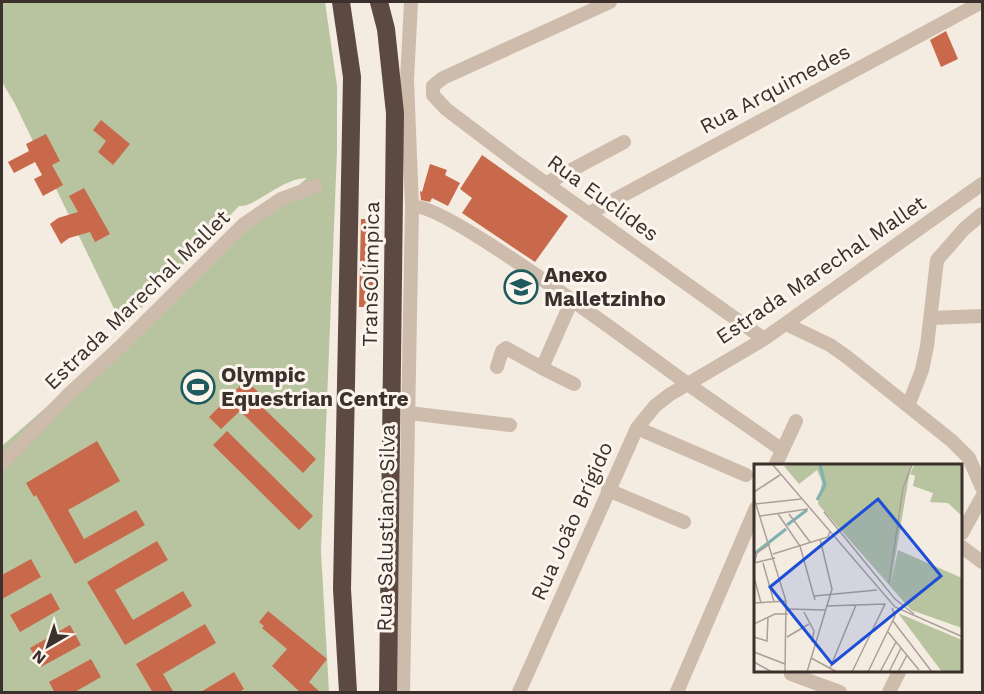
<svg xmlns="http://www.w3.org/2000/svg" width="984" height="694" viewBox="0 0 984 694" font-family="'Work Sans',sans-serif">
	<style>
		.green { fill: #b8c4a0 }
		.building { fill: #c8694b }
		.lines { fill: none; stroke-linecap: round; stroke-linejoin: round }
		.minor { stroke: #cdbbac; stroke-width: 14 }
		.highway { stroke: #5c4a42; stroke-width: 18 }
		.labels { text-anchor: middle; stroke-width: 6; stroke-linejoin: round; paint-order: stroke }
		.street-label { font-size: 21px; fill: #3b302b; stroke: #fbf5ee }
		.poi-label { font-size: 21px; font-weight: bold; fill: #3b302b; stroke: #fbf5ee; text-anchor: start }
		.inset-river { fill: none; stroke: #7fb0b2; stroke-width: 3 }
		.inset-road { fill: none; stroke: #aaa098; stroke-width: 1.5 }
		.view { fill: #1d4ed8; fill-opacity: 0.15; stroke: #1d4ed8; stroke-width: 3 }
		.inset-edge { fill: none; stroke: #3b302b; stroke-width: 3 }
	</style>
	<rect width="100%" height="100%" fill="#f4ebe1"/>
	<path class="green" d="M2 2H325L337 86V151L321 551 329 692H2V446L307 178C282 178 256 207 239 206L123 327 15 104 2 82Z"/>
	<path class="building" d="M946 31 958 59 941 67 930 40Z
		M101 120 130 144 113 165 98 152 106 141 93 130Z
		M46 134 60 161 52 165 63 185 43 196 34 179 42 175 35 162 14 173 8 162 29 151 26 144Z
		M482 155 568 216 535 262 462 213 472 198 460 189Z
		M430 164 447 170 445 175 460 183 448 206 432 198 430 202 421 200 420 191 422 192Z
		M84 188 110 234 95 242 90 232 69 238 61 244 50 224 58 218 78 212 69 196Z
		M361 219H378L376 307H359Z
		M246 380 258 392 253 398 316 459 303 473 240 411 221 429 209 417Z
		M227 431 313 516 299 530 213 445Z
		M97 441 120 481 68 510 84 539 136 510 145 525 75 564 36 495 34 497 26 483Z
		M157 541 168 560 115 590 133 620 183 591 192 606 125 645 87 582Z
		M31 559 41 577 2 599V575Z
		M51 593 60 609 20 632 10 615Z
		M268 611 327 659 309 682 321 693H301L272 666 287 649 262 628 264 626 259 622Z
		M205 624 216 643 163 674 174 693H153L136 664Z
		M70 625 81 645 41 667 30 648Z
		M91 659 101 677 73 693H55L49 682Z
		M234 672 244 689 237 693H199Z"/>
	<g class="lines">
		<path class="minor" d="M610 2 443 78 433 86V95L446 109 516 162 764 339
			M547 183 624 142
			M412 207C441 199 649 356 685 382 717 405 750 427 782 450
			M588 214 982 2
			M572 300 542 368 574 384
			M931 318 982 316
			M786 324 830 345 847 357 952 441 969 458 982 488
			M497 367 502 351 506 348 542 368
			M908 406 922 370 927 346 937 260 964 229 982 214
			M409 413 510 425
			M637 428 746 475
			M2 464 67 396 119 348 244 224 281 199 316 186
			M775 466 796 421
			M608 490 684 522
			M962 533 982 497
			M962 547 982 562
			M791 674 840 692
			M403 692 412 207 407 80 411 2
			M519 692 637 428 655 406 669 395 764 339 982 184
			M677 692 756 508
			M889 692 899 672"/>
		<path class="highway" d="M341 2 352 77 342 589 348 692
			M379 2 386 29 395 113 388 692"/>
	</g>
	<defs>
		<g id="school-ring" transform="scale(1.725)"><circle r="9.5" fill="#fbf5ee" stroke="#1f5a5e" stroke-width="1.5"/><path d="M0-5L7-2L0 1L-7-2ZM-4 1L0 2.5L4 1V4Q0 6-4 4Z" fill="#1f5a5e"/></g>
		<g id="stadium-ring" transform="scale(1.725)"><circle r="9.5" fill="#fbf5ee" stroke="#1f5a5e" stroke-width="1.5"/><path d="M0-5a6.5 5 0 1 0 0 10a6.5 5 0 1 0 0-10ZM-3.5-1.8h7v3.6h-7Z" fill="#1f5a5e"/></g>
	</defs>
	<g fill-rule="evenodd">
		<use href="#school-ring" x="521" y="287"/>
		<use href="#stadium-ring" x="198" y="387"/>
	</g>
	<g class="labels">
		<g class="street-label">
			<text transform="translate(775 89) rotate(-28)" y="7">Rua Arquimedes</text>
			<text transform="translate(603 198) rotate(36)" y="7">Rua Euclides</text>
			<text transform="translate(821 270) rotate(-34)" y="7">Estrada Marechal Mallet</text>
			<text transform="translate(371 274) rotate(-89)" y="7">TransOlímpica</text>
			<text transform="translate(137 300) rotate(-44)" y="7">Estrada Marechal Mallet</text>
			<text transform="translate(572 521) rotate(-66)" y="7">Rua João Brígido</text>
			<text transform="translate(386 528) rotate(-89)" y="7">Rua Salustiano Silva</text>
		</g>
		<g class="poi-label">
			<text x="544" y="282">Anexo<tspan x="544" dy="24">Malletzinho</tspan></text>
			<text x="221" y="382">Olympic<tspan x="221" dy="24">Equestrian Centre</tspan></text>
		</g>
	</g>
	<g transform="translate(754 464)">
		<rect width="208" height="208" fill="#f4ebe1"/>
		<path d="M40 1H157L137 118 144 86 208 114V164L157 146 64 40 68 18 63 6 45 20 30 2ZM160 1H208V52L194 39 176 38 179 29 159 22 161 12 156 10ZM144 149 208 176V208H188Z" fill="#b8c4a0"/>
		<path class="inset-river" d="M63 36 71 21 66 1M33 61 53 46M0 90 32 65"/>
		<path class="inset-road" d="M19 1 141 143 209 173M0 28 26 11M0 34 32 137 31 208M1 40 47 35M70 48 141 135 160 150M24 50 46 82 61 136M35 50 56 78M6 52 54 45M19 90 74 73 76 67M0 99 3 89 16 80M0 99 21 94M9 99 20 138M0 113 7 139M135 119 149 24 158 1M60 132 123 126M0 139 32 137M72 142 131 140 98 208M34 145 71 146M50 148 60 167 58 178M139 157 178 208M0 160 21 150H34M134 168 165 206M0 173 13 177 14 153M33 173 55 160M0 188 31 200M57 194 83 208M0 198 18 208M76 204 102 141M53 208 78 125 66 75M114 208 141 152 138 144M126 208 142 178M135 208 147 184M144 208 153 191"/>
		<path class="view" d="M124 35 187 112 78 200 16 123Z"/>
		<rect width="208" height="208" class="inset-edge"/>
	</g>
	<rect width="984" height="694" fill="none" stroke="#3b302b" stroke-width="6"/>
	<g transform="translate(48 646) rotate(219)" stroke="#fbf5ee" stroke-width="4.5" paint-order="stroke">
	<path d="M0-4.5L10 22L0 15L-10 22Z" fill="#3b302b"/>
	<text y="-9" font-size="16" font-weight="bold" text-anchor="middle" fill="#3b302b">N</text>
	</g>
</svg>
